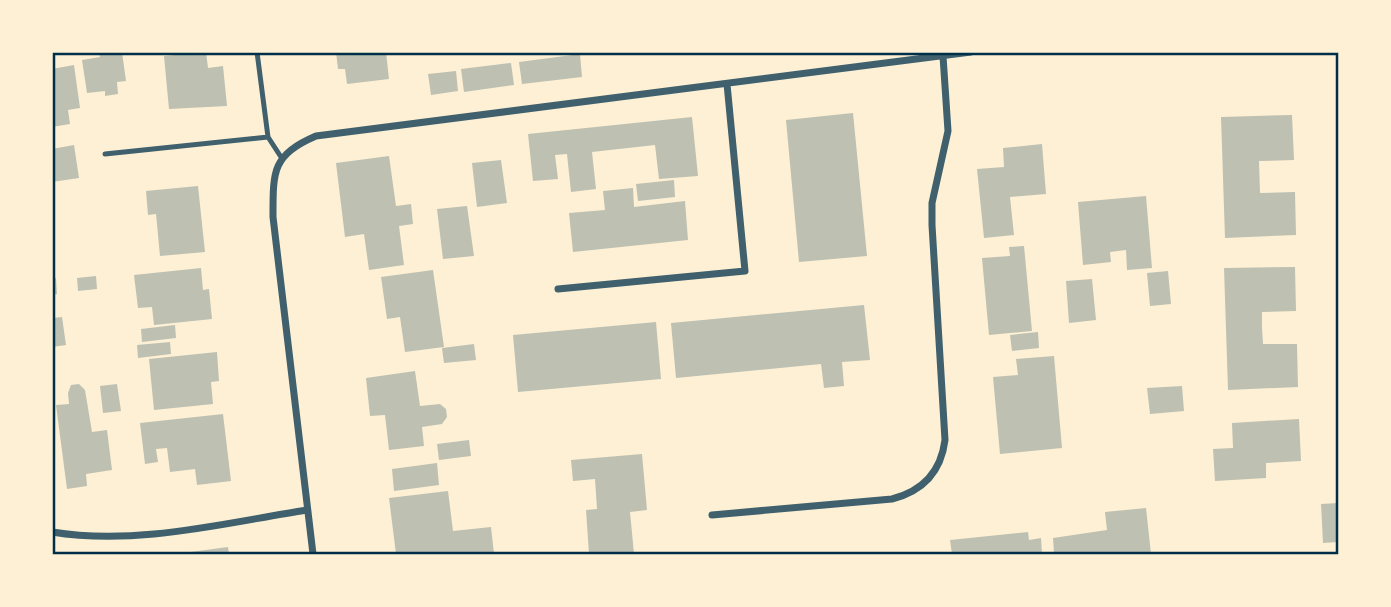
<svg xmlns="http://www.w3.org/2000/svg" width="1391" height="607" viewBox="0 0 1391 607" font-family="'Work Sans',sans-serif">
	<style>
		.building { fill: #bec0b2 }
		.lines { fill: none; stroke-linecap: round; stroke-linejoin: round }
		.service { stroke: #3f606c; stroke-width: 5 }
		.minor { stroke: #3f606c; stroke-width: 7 }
		.neatline { fill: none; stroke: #003049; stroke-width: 2.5 }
	</style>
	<rect width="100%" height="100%" fill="#fdf0d5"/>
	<path class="building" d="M99 52H122L126 81 117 82 118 94 105 96V91L87 93 82 60 100 57Z
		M206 52 208 68 223 66 227 106 169 109 164 56Z
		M336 52H386L389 79 347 84 345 69H338Z
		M580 54 582 77 522 84 519 62Z
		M511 63 514 85 464 92 461 69Z
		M74 65 80 108 68 110 70 124 52 127V69Z
		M456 71 458 91 431 95 428 74Z
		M853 113 867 256 799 262 786 120Z
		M1292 115 1294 160 1259 161 1260 193 1295 192 1296 235 1225 238 1221 117Z
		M692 117 698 176 659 179 655 145 592 152 596 189 571 192 567 154 555 155 558 179 533 181 528 134Z
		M1042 144 1046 194 1010 197 1014 235 984 238 977 169 1004 167 1003 148Z
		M74 145 79 178 52 182V149Z
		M389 156 396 206 411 204 413 224 399 226 404 265 369 270 364 234 345 237 336 163Z
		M501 160 507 203 477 207 472 163Z
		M674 180 675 197 638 201 636 184Z
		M198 186 205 252 160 256 156 214 148 215 146 191Z
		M633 188 634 207 685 201 688 240 573 252 569 213 605 210 603 191Z
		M1146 196 1152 268 1127 270 1126 250 1110 252 1111 262 1083 265 1078 202Z
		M467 206 474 256 443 259 437 209Z
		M1024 246 1032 331 989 335 982 258 1010 256 1009 247Z
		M1295 267 1296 311 1262 312V328L1263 344H1297L1298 387 1228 390 1224 268Z
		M201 268 203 290 209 289 212 319 154 325 152 307 138 308 134 275Z
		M433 270 444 347 405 352 400 317 387 319 381 277Z
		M1168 271 1171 304 1150 306 1147 273Z
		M96 276 97 289 78 291 77 278Z
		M52 278H56L57 294 52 295Z
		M1092 279 1096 320 1069 323 1066 281Z
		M864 305 870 360 842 362 844 386 824 388 821 364 676 378 671 323Z
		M62 317 66 345 52 347V318Z
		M656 322 661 379 518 392 513 335Z
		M175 325 176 338 142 342 141 329Z
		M1038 332 1039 348 1012 351 1010 335Z
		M170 342 171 354 138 358 137 345Z
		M474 344 476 360 444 363 442 348Z
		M217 352 219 381 211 382 213 404 154 410 149 359Z
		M1054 356 1062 448 1000 454 993 377 1018 375 1016 359Z
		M415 371 420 406 440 404 446 409 447 417 442 424 422 427 424 446 389 450 385 415 370 416 366 378Z
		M79 384 85 390 92 432 107 430 112 470 86 474 87 486 67 489 56 405 69 404 68 393 71 385Z
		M117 384 121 411 103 413 100 386Z
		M1182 386 1184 411 1150 414 1147 388Z
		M223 414 231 481 197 485 195 469 170 472 167 448 156 449 158 462 145 464 140 423Z
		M1299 419 1301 461 1266 463V478L1215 481 1213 449 1233 448 1232 423Z
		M469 440 471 456 439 460 437 444Z
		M642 454 647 510 630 512 634 554H589L586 510 597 509 595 479 573 481 571 460Z
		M437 463 439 485 394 491 392 469Z
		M448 491 453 531 491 527 494 554H396L389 498Z
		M1338 503V542L1323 543 1321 504Z
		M1146 508 1151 554H1054L1053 538 1107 530 1105 512Z
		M1028 532 1029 540 1041 538 1042 554H952L950 540Z
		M228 547 229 554H183V553Z"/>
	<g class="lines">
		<path class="service" d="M257 52 268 137
			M105 154 268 137 281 157"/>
		<path class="minor" d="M558 289 745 271 727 84
			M712 515 892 499C923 491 941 472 945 440L932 225V203L948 131 943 56
			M52 532C136 546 224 523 307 510
			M313 554 273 217C273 171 272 155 316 136L971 52"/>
	</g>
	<rect width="1391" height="607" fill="none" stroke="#fdf0d5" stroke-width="108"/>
	<rect x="54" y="54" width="1283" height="499" class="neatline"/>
</svg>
